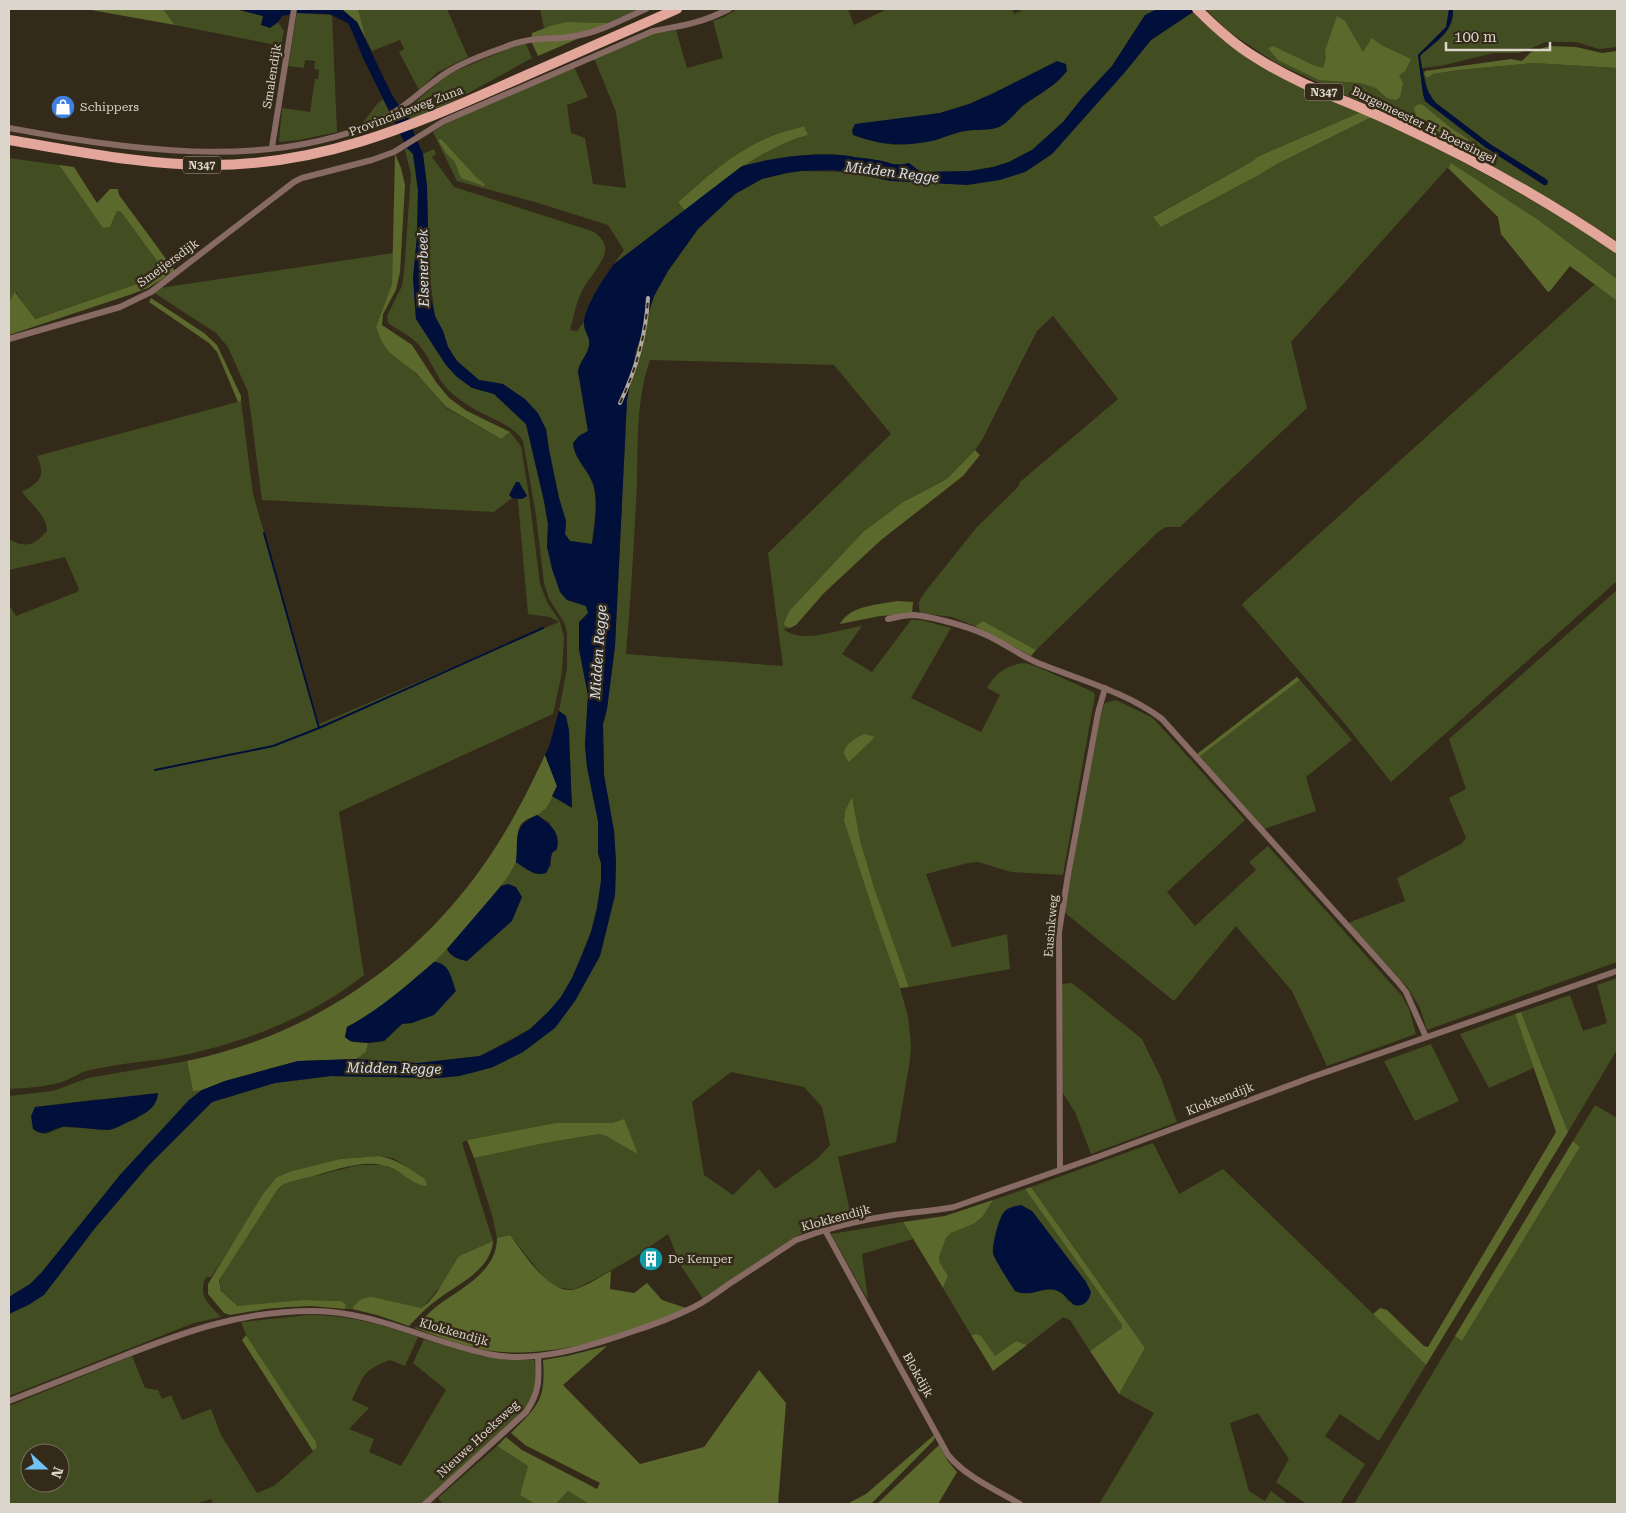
<svg xmlns="http://www.w3.org/2000/svg" width="1626" height="1513" viewBox="0 0 1626 1513" font-family="'Roboto Serif',serif">
	<style>
		.green { fill: #434d22; fill-rule: evenodd }
		.forest { fill: #5c692c }
		.water { fill: #00103a }
		.lines { fill: none; stroke-linecap: round; stroke-linejoin: round }
		.stream { stroke: #00103a; stroke-width: 2 }
		.street { stroke: #876a63; stroke-width: 6 }
		.primary { stroke: #e2a69a; stroke-width: 10 }
		.rail-casing { stroke: #b0a89c; stroke-width: 4 }
		.rail { stroke: #342a19; stroke-width: 2; stroke-dasharray: 5.5; stroke-linecap: butt }
		.labels { text-anchor: middle; stroke-width: 5; stroke-linejoin: round; paint-order: stroke }
		.shield { fill: #342a19; stroke: #aaa296; stroke-width: 1 }
		.shield-label { font-size: 11px; font-weight: bold; fill: #dcd5cb }
		.street-label { font-size: 12px; fill: #dcd5cb; stroke: #342a19 }
		.poi-label { font-size: 12px; fill: #dcd5cb; stroke: #342a19; text-anchor: start }
		.water-label { font-size: 14px; font-style: italic; fill: #d8e1f0; stroke: #342a19 }
	</style>
	<rect width="100%" height="100%" fill="#342a19"/>
	<path class="green" d="M163 9H236L263 16 270 28 278 22 284 31 281 46 175 25Z
		M358 9H447L468 57 438 72 419 90 399 52 404 49 400 40 372 51 366 39Z
		M540 9H639L607 23 567 22 544 28Z
		M737 9H848L854 25 887 9H1012L1014 14 1025 9 1128 10 1157 9 1145 15 1112 66 1083 97 1063 122 1032 150 1009 162 993 167 970 171 924 172 918 170 909 163C891 167 892 162 876 160 867 158 858 158 849 156 815 152 776 157 742 166L781 144 808 135 804 126C792 130 778 132 767 138 732 153 706 178 678 202L685 211 614 264 624 250 608 225 535 202 457 181 433 132 450 121 574 67 588 97 567 105 571 133 585 138 593 184 626 188 616 112 594 58 650 34 676 30 687 68 723 58 713 21 724 17ZM1015 83 1045 91 1024 105 1015 114 979 129 963 131 934 140 891 145 916 117 940 113 969 104Z
		M1205 9H1449L1446 27 1418 55 1423 94 1425 101 1485 147 1545 186 1546 179 1490 144 1436 103 1428 92 1424 74 1427 78 1433 74 1459 70 1533 63 1617 68V241L1562 206 1545 198 1491 165 1459 148 1276 63 1229 32Z
		M1453 9H1617V47L1599 49 1576 42H1546L1519 53H1494L1440 66 1422 68 1420 56C1435 42 1454 33 1453 9Z
		M1193 12 1223 40 1361 112 1259 156 1251 162 1154 216 1161 227 1259 175 1277 164 1372 117C1451 154 1526 195 1599 241L1617 253V279L1540 221 1451 164 1291 342 1307 408 1180 527H1166L1158 532 1036 650 983 621 975 626 952 617 921 613C916 604 920 599 925 592L977 527 1018 487 1020 482 1118 399 1053 316 1037 331 982 440 975 450 947 479 903 502 863 532 790 610 785 626 790 628 783 629C804 645 838 629 862 626L842 654 872 672 911 620H921L951 628 911 698 981 732 1000 695 987 688C995 674 1006 665 1024 663 1032 663 1082 687 1093 692L1095 695 1063 875 1011 872 978 862 968 863 926 874 952 947 1007 934 1010 969 909 987 874 887 860 840 852 798 845 811 844 821 875 917 900 988 908 1016 911 1046 910 1060 896 1142 838 1157 852 1221 807 1231 791 1240 703 1299 681 1266 668 1234 633 1258 599 1277 575 1289H569L557 1287 545 1279 510 1235 497 1238 492 1215 474 1158 545 1143 599 1134 606 1136 638 1153 613 1123H555L467 1140 462 1143 493 1241 459 1256 448 1277 424 1306 421 1308H414L358 1302 352 1309H345L346 1304 341 1301 304 1300 242 1307C228 1305 216 1289 221 1275L274 1195 283 1184 359 1165H385L404 1175 425 1179 393 1158 379 1156 340 1159 292 1171 277 1177 211 1277H206C197 1296 209 1304 221 1317L194 1323 9 1396V1314L30 1304 54 1282 95 1228 149 1165 212 1102 275 1083 331 1076 438 1078 459 1076 493 1067 523 1052 540 1039 600 956 615 895 616 862 614 831 604 775 603 724 607 709 615 646 627 400 636 351 654 296 668 271 698 229 735 194 762 179 787 173 801 171 848 172 891 181 1025 172 1052 154 1125 72 1151 40ZM650 360 834 365 891 434 768 553 783 666 626 654C631 597 634 541 637 485 638 444 636 400 650 360ZM731 1072 804 1087 822 1107 830 1145 817 1159 775 1189 759 1169 733 1195 704 1175 692 1102Z
		M297 13 332 15 337 132 299 140 279 142 282 108 310 112 315 79H318L319 70 314 69 315 61 305 60 304 68 288 66Z
		M520 44H526L532 58 454 101 411 120 406 110 448 74Z
		M383 99 394 121 362 132 355 133 378 103Z
		M407 148 413 154 418 190 417 236 413 278 416 319 446 365 457 377 494 394 526 424 544 501 548 524 547 547 560 592 567 600 586 606 588 613 579 649 588 695 585 745 587 767 598 821V853L601 863V881L597 908 591 932 572 978 561 997 548 1013 530 1029 480 1056 418 1063 356 1059 366 1052 368 1043 384 1041 402 1024 412 1023 441 963 434 962 447 949C451 957 458 959 467 961L488 940 508 884 501 886 516 862 535 874 551 866 550 823 537 815 544 811 552 796 572 807 566 716 559 711 567 668V633L564 622 549 599 544 583 536 515 523 441C514 425 491 419 476 410 468 406 461 400 454 395 437 382 432 360 419 345 410 335 399 331 388 323L387 316 402 286 404 273 411 174 405 150Z
		M434 149 436 154 432 157 454 187 592 231C599 235 607 243 605 252 604 261 588 280 583 289 576 302 574 316 570 330L577 331 584 322C584 331 591 336 589 345 588 355 580 361 578 371L588 431 579 436 573 443C574 459 588 469 593 485 599 503 593 525 592 544L570 541 565 534 566 521 559 498 549 450 546 429 503 384 479 380 457 361 448 347 443 331 435 316 429 271 427 186 423 154Z
		M9 158 59 165 90 209 110 227 117 211 121 212 163 269 140 283 34 319 16 292 9 303Z
		M393 253 392 285 376 327 399 359 424 381 446 408 501 439 510 432 521 446 529 496 540 584 547 602 560 622 564 637 562 672 553 714 339 812 364 975C308 1019 239 1045 169 1058 143 1062 116 1064 90 1070 80 1072 71 1079 62 1082 45 1087 26 1088 9 1089V605L16 616 77 592 79 589 65 557 9 570V539C26 549 35 545 47 531 47 516 30 503 22 492 40 482 46 477 37 456L241 401 253 494 319 724 559 622 550 617 528 614 518 501V499H522L527 496 519 482H516L510 495 512 498 494 512 262 500 248 392 228 347 216 333 153 292 160 288Z
		M1595 284 1617 301V581L1391 782 1346 725 1242 605 1244 602Z
		M1617 590V962L1427 1030 1420 1008 1408 988 1348 923 1405 901 1397 878 1461 844 1466 838 1449 798 1466 789 1449 739Z
		M1300 680 1352 740 1306 777 1316 811 1264 829 1199 757Z
		M1116 700 1153 718 1245 820 1167 892 1195 926 1256 870 1249 862 1268 846 1402 996 1409 1009 1416 1034 1327 1066 1292 991 1236 926 1174 1001 1064 912 1101 713 1105 703Z
		M1617 978V1050L1568 1132 1521 1012 1570 995 1583 1031 1607 1023 1597 985Z
		M1072 983 1142 1039 1161 1078 1177 1122 1091 1154 1075 1112 1061 1090V984Z
		M1515 1014 1534 1068 1489 1088 1460 1034Z
		M1431 1044 1459 1101 1415 1121 1384 1061Z
		M187 1061 193 1090H202L189 1100 120 1175 42 1272 30 1284 9 1297V1096L53 1091 88 1078ZM101 1099 138 1118 109 1130 63 1127 46 1134 41 1133 33 1129 35 1107Z
		M1595 1105 1617 1118V1504H1354L1455 1336 1462 1341 1580 1147 1573 1141Z
		M1153 1143 1179 1194 1223 1169 1426 1365 1379 1441 1340 1414 1325 1436 1365 1464 1340 1504H1306L1276 1482 1289 1459 1258 1413 1230 1423 1249 1491 1265 1501 1271 1491 1288 1504H1099L1154 1413 1119 1394 1145 1348 1031 1187Z
		M1025 1189 1122 1325V1328L1119 1330 1090 1351 1070 1320 1063 1317 1027 1345 1016 1341 995 1356 976 1334 971 1335 943 1288 948 1276 940 1263 939 1257 946 1238 951 1233 983 1216 993 1200ZM1032 1211 1086 1282 1069 1302C1067 1299 1064 1294 1061 1292 1050 1284 1031 1297 1015 1291L993 1254 997 1230Z
		M903 1222 913 1239 862 1254 868 1300 831 1234Z
		M308 1315C349 1315 380 1324 418 1337L405 1366 390 1360C363 1370 364 1375 352 1400L369 1408 349 1429 374 1439 369 1452 401 1466 446 1390 413 1363 424 1339 481 1356 534 1360C538 1380 536 1395 523 1411L422 1504H213L211 1499 201 1502 200 1504H9V1406L132 1356 145 1388 158 1390 162 1399 171 1395 182 1420 211 1409 221 1435 257 1493 274 1486 317 1448 316 1442 246 1335 241 1322ZM30 1453H60V1483H30Z
		M497 1446 528 1466 520 1495 535 1504H443L438 1498Z
		M568 1491 589 1504H556Z"/>
	<path class="forest" d="M84 9H163L175 25 91 10Z
		M337 9H358L366 39 357 22Z
		M1337 16 1345 21 1363 52 1372 38 1381 45 1411 59 1405 71 1399 75 1403 83 1400 97 1396 100 1387 98 1376 88 1361 83 1319 80 1278 60 1268 48 1273 46 1313 65 1323 68 1326 59 1325 51Z
		M567 22 607 23 584 36 538 56 531 41 532 33 550 26Z
		M1549 46 1576 47 1602 53 1617 51V68L1533 63 1459 70 1433 74 1427 78 1424 74 1425 71 1511 59 1522 61 1531 52Z
		M1418 104 1423 105 1451 128 1468 139V142L1460 143 1429 126 1416 116 1414 108Z
		M1361 112 1372 117 1277 164 1259 175 1161 227 1153 217 1251 162 1259 156Z
		M804 126 808 135C761 148 723 180 685 211L678 202C706 178 732 153 767 138 779 132 792 130 804 126Z
		M441 139 476 177 485 184 484 186 461 178 455 162 446 153 438 140Z
		M395 154 401 168 405 185 400 272 396 290 383 314 382 325 412 345 436 382 449 398 467 411 510 432 501 439 446 407 417 374 389 352 382 342 376 327 392 284Z
		M1451 163 1540 221 1617 279V301L1570 266 1550 291 1548 292 1501 234 1498 217 1448 168Z
		M59 165 74 167 97 203 110 189H118L119 195 175 271 148 288 132 294 9 335V303L15 292 35 319 140 283 163 269 121 212 117 211 110 227 103 228Z
		M151 298 204 333 217 345 241 396V401L238 402 217 352 209 343 149 302Z
		M975 450 980 455 963 476 881 540 824 593 796 625 790 628 785 626 784 623 790 610 863 532 903 502 947 479Z
		M897 601 913 602 912 614 880 616 840 624C850 605 878 605 897 601Z
		M983 621 1036 650 1031 656 975 626Z
		M1297 677 1300 680 1199 757 1197 754Z
		M865 734 875 737 849 762C848 761 845 755 844 754 843 745 858 736 865 734Z
		M545 755 557 786C553 794 550 806 542 812 536 817 524 818 520 826 515 837 520 853 515 864 507 880 495 893 484 907 447 953 399 1000 347 1027L345 1037 352 1042 368 1043 366 1052 356 1059 298 1061 225 1081 202 1090 193 1091 187 1061C303 1037 404 972 475 877 503 840 525 798 545 755Z
		M852 797 860 840 874 887 909 987 900 988 875 917 844 821 845 811Z
		M1521 1012 1568 1132 1426 1365 1373 1314 1380 1308 1387 1310 1424 1346 1428 1347 1556 1132 1515 1014Z
		M624 1119 638 1154 606 1136 599 1134 545 1143 474 1158 467 1140 555 1123H613Z
		M1573 1141 1580 1147 1462 1341 1455 1336Z
		M379 1156C397 1159 410 1169 425 1179L427 1186C412 1185 401 1170 386 1166 361 1159 334 1171 310 1177 302 1179 292 1181 284 1184 280 1186 277 1191 274 1195L219 1280 221 1291 237 1306 304 1300 341 1301 346 1304 345 1309 311 1306 289 1307 265 1309 230 1315 224 1313 208 1294V1284L263 1194 277 1177 292 1171 340 1159Z
		M1031 1187 1145 1348 1119 1394 1090 1351 1119 1330 1122 1328V1325L1025 1189Z
		M993 1200 983 1216 975 1223 951 1233 946 1238 939 1257 940 1263 948 1276 943 1288 903 1222 945 1216Z
		M510 1235C523 1252 550 1297 576 1289 588 1285 600 1277 611 1271L610 1289 634 1293 647 1283 662 1300 686 1308C626 1336 546 1362 480 1349 458 1344 436 1336 415 1328 422 1321 429 1312 437 1306 461 1288 497 1272 497 1238Z
		M493 1241C491 1270 458 1284 438 1299 427 1307 418 1316 409 1326L377 1315 352 1309C357 1301 363 1297 372 1297L421 1308 428 1303 437 1292 459 1256Z
		M976 1334 981 1336 995 1356 1016 1341 1027 1345 993 1371 971 1335Z
		M246 1335 316 1442 317 1448 313 1451 242 1340Z
		M607 1346 563 1385 640 1464 704 1447 759 1370 786 1403 778 1504H589L568 1491 556 1504H535L520 1495 528 1466 497 1446 506 1437 522 1450 597 1489 600 1483 525 1445 511 1433C538 1406 546 1400 543 1360L567 1356Z
		M934 1435 935 1438 933 1441 871 1504H847L866 1494Z
		M939 1445 947 1460 957 1472 938 1504H877Z"/>
	<path class="water" d="M236 9H337L343 10 357 22 392 95 408 119 423 154 427 186 429 271 431 298 435 316 443 331 448 347 457 361 479 380 503 384 525 399 538 413 546 429 549 450 559 498 566 521 565 534 570 541 592 544C595 527 599 497 592 481 586 467 574 458 573 443L579 436 588 431 578 371C580 361 587 356 589 346 591 337 584 332 584 324 583 309 605 276 614 264L742 166C776 157 815 152 849 156 858 158 867 158 876 160 891 162 892 167 909 163L918 170 924 172 970 171 993 167 1009 162 1032 150 1063 122 1083 97 1112 66 1145 15 1157 9H1205L1193 12 1151 40 1125 72 1052 154 1025 172 1000 180 967 185 891 181 848 172 832 170 801 171 787 173 762 179 735 194 698 229 668 271 654 296 636 351 627 400 615 646 607 709 603 724 604 775 614 831 616 862 615 895 600 956 575 1001 555 1028 523 1052 493 1067 479 1071 459 1076 438 1078 331 1076 275 1083 212 1102 149 1165 95 1228 44 1295 30 1304 9 1314V1297L30 1284 42 1272 120 1175 189 1100 202 1090 225 1081 298 1061 356 1059 418 1063 480 1056 510 1041 530 1029 548 1012 561 997 572 978 582 955 591 932 597 908 601 881V863L598 853V821L587 767 585 745 588 695 579 649V622L588 613 586 606 567 600 560 592 552 569 547 547 548 524 544 501 526 424 494 394 472 388 457 377 446 365 416 319 413 278 417 236 418 190 413 154 407 148 394 121 363 58 352 31 348 23 329 14 297 13 282 16 278 22 270 28 261 25 263 16Z
		M1449 9H1453C1454 33 1435 41 1420 56 1423 72 1424 90 1436 103L1490 144 1546 179 1548 181 1547 185H1544L1485 147 1425 101 1423 94 1418 55 1446 27Z
		M1057 61 1066 64 1067 71C1056 86 1040 93 1025 104 1016 110 1010 122 999 127 990 131 976 129 965 131 956 132 946 137 936 140 905 147 883 146 853 135L852 130 855 124 940 113 969 104 992 94Z
		M516 482H519L527 496 522 499 512 498 509 495Z
		M559 711 566 716 569 730 572 808 552 796 557 786 545 755 549 747Z
		M537 815C549 823 561 832 557 848 555 854 555 848 552 854 550 859 551 866 546 873 535 877 525 868 516 862 519 838 511 827 537 815Z
		M508 884 516 887 522 897 512 921 467 961C458 959 451 957 447 949L501 886Z
		M434 962C450 963 451 978 456 991L434 1015 412 1023 402 1024 384 1041 368 1043 350 1041 345 1037 347 1027C379 1010 407 985 434 962Z
		M158 1093C157 1111 139 1116 126 1123 120 1126 115 1129 108 1130 93 1130 77 1126 62 1127 51 1129 44 1138 33 1129L31 1116 35 1107Z
		M1016 1206 1021 1205 1032 1211 1086 1282 1091 1292C1089 1301 1084 1307 1074 1305 1068 1300 1063 1292 1055 1290 1043 1286 1032 1298 1015 1291 1011 1285 994 1259 993 1253 992 1245 999 1216 1005 1211 1008 1208 1012 1207 1016 1206Z"/>
	<g class="lines">
		<path class="stream" d="M319 728 543 628
			M155 770 273 746 319 728 264 533"/>
		<path class="street" d="M9 128C124 149 263 171 375 123 402 111 422 89 446 73 463 62 485 54 505 47 514 43 527 40 538 39 550 38 563 39 575 36 600 32 623 19 646 9
			M272 147 294 9
			M9 339 120 307 151 292 294 182 302 178 372 160 394 152 444 121 653 31C682 26 702 23 729 9
			M888 619C897 617 905 615 914 615 930 616 970 627 984 634 1003 642 1019 655 1038 663 1080 680 1126 692 1162 719L1398 982 1406 992 1426 1037
			M1060 1170 1059 932 1068 875 1098 713 1105 688
			M825 1230 948 1455C966 1477 996 1490 1020 1504
			M9 1401C45 1387 82 1372 118 1358 184 1332 240 1311 313 1311 374 1311 429 1342 488 1354 534 1364 588 1347 631 1332 653 1325 674 1317 694 1307 706 1301 718 1292 729 1284 751 1270 773 1255 796 1240 827 1228 859 1220 893 1215 913 1212 933 1211 954 1207L1100 1156 1312 1077 1617 971
			M425 1504 526 1412C540 1392 539 1379 538 1356"/>
		<path class="primary" d="M1197 9C1215 27 1233 44 1255 57 1300 86 1351 102 1399 125 1475 160 1548 201 1617 248
			M9 140C76 151 143 165 211 165 320 165 407 128 504 85 562 60 619 34 677 9"/>
		<g class="rail-casing">
			<path id="rail" d="M620 403C636 370 646 335 648 298"/>
		</g>
		<use href="#rail" class="rail"/>
	</g>
	<defs>
		<g id="shop-disc" transform="scale(1.25)"><circle r="9.5" fill="#3f7fe0" stroke="#342a19"/><path d="M-5-2.5h2.3a2.7 3.5 0 0 1 5.4 0H5L5.5 6h-11ZM-1.5-2.5h3a1.5 2.3 0 0 0-3 0Z" fill="#fff"/></g>
		<g id="building-disc" transform="scale(1.25)"><circle r="9.5" fill="#0f9aa8" stroke="#342a19"/><path d="M-4-6H4V6H1V3H-1V6H-4ZM-2.5-4.3h1.7v1.8h-1.7ZM.8-4.3h1.7v1.8H.8ZM-2.5-1h1.7V.8h-1.7ZM.8-1h1.7V.8H.8Z" fill="#fff"/></g>
	</defs>
	<g fill-rule="evenodd">
		<use href="#shop-disc" x="63" y="107"/>
		<use href="#building-disc" x="651" y="1259"/>
	</g>
	<g class="labels">
		<g class="shield">
			<rect x="1305" y="83.5" width="38" height="17" rx="4"/>
			<rect x="183" y="156.5" width="38" height="17" rx="4"/>
		</g>
		<g class="shield-label">
			<text x="1324" y="96">N347</text>
			<text x="202" y="169">N347</text>
		</g>
		<g class="street-label">
			<text transform="translate(272 76) rotate(-81)" y="4">Smalendijk</text>
			<text transform="translate(406 111) rotate(-21)" y="4">Provincialeweg Zuna</text>
			<text transform="translate(1424 125) rotate(26)" y="4">Burgemeester H. Boersingel</text>
			<text transform="translate(168 263) rotate(-36)" y="4">Smeijersdijk</text>
			<text transform="translate(1051 926) rotate(-85)" y="4">Eusinkweg</text>
			<text transform="translate(1220 1099) rotate(-21)" y="4">Klokkendijk</text>
			<text transform="translate(836 1218) rotate(-15)" y="4">Klokkendijk</text>
			<text transform="translate(454 1332) rotate(16)" y="4">Klokkendijk</text>
			<text transform="translate(918 1375) rotate(61)" y="4">Blokdijk</text>
			<text transform="translate(478 1439) rotate(-43)" y="4">Nieuwe Hoeksweg</text>
		</g>
		<g class="poi-label">
			<text x="80" y="111">Schippers</text>
			<text x="668" y="1263">De Kemper</text>
		</g>
		<g class="water-label">
			<text transform="translate(892 172) rotate(7)" y="5">Midden Regge</text>
			<text transform="translate(423 268) rotate(-91)" y="5">Elsenerbeek</text>
			<text transform="translate(598 652) rotate(-86)" y="5">Midden Regge</text>
			<text transform="translate(394 1068) rotate(1)" y="5">Midden Regge</text>
		</g>
	</g>
	<rect width="1626" height="1513" fill="none" stroke="#dcd5cb" stroke-width="20"/>
	<g transform="translate(45 1468) rotate(111)"><circle r="24" fill="#342a19" stroke="#776e60"/>
	<path d="M0-4L9 19L0 12L-9 19Z" fill="#71c1f5"/>
	<text y="-8" font-size="14" font-weight="bold" text-anchor="middle" fill="#dcd5cb">N</text>
	</g>
	<path d="M1446 42v8h104v-8" fill="none" stroke="#dcd5cb" stroke-width="2.5"/>
	<text x="1454" y="42" font-size="15" fill="#dcd5cb" stroke="#342a19" stroke-width="4" paint-order="stroke">100 m</text>
</svg>
